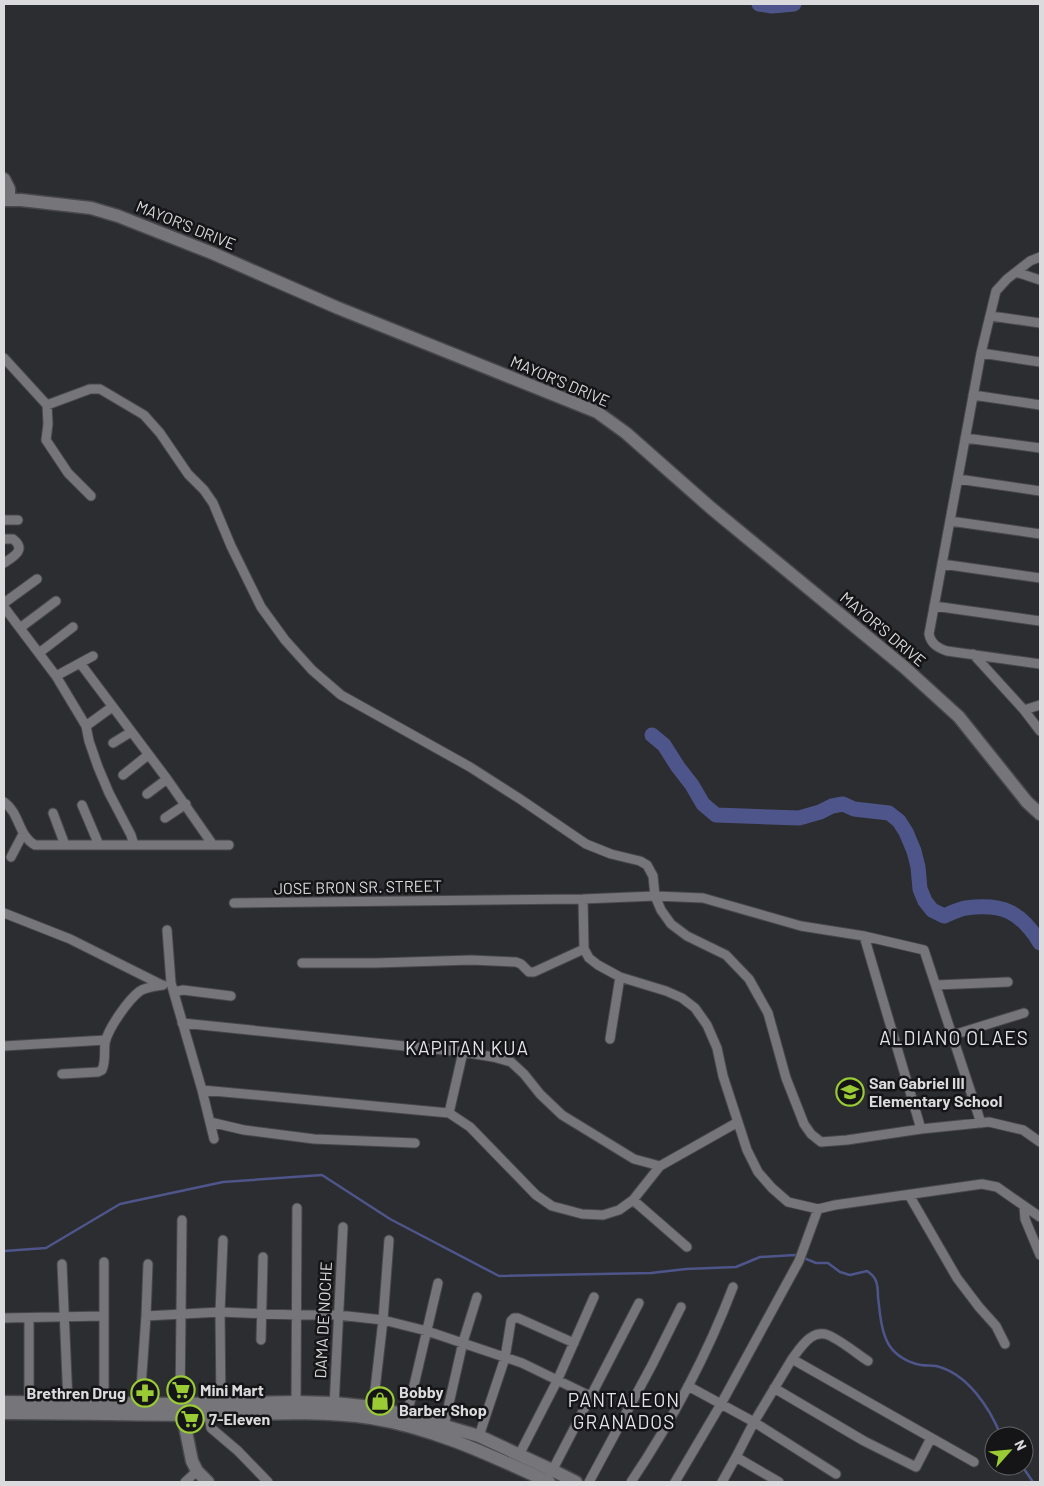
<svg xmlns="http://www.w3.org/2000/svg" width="1044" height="1486" viewBox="0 0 1044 1486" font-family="Barlow,sans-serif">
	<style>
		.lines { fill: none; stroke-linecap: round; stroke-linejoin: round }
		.stream { stroke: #4e558a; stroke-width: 2.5 }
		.river { stroke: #4e558a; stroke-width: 15 }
		.street-casing { stroke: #48484b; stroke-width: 11 }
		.secondary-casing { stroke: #48484b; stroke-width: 15 }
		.street { stroke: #76767a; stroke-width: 9 }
		.secondary { stroke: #76767a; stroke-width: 12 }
		.labels { text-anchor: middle; stroke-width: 5; stroke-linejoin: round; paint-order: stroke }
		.street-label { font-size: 16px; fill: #dbdbdd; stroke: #151517 }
		.poi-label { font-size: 16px; font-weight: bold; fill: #dbdbdd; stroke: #151517; text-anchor: start }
		.quarter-label { font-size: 19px; letter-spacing: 1px; fill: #e3e4e8; stroke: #151517 }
	</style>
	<rect width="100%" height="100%" fill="#2c2d30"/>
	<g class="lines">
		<path class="stream" d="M4 1251 46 1248 120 1204 223 1182 322 1175 390 1219 499 1276 651 1273 686 1269 736 1267 760 1257 795 1255 799 1256
			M804 1258 816 1263H828L840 1272 850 1275 867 1271C870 1273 873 1275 875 1279 878 1284 878 1291 878 1297 880 1313 881 1332 889 1345 896 1356 909 1363 921 1365 926 1366 931 1365 936 1366 967 1373 990 1408 1001 1436
			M1022 1466 1033 1482"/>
		<path class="river" d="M759 4 772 6 794 4
			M652 735 664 745 678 767 692 785 703 804 716 815 799 818 820 812 832 806 843 804 854 809 889 813 899 821 906 832 914 851 918 867 920 889 925 901 932 910 944 916C951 913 959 909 966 908 1003 903 1021 912 1040 943"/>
		<g class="street-casing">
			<path id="street" d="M1040 257 1030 261 1007 279 996 291 981 353 929 634C931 644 938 648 947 651L1040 664
				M1016 272 1040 280
				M991 316 1040 323
				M981 353 1040 362
				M4 358 47 405 48 424 46 440 68 473 91 496
				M973 395 1040 405
				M47 405 90 389H100L144 415 160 433 188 474 204 490 213 503 231 546 261 607 285 640 312 670 341 695 470 767 520 799 586 844 611 854 640 861 647 865 653 876 655 896 661 910 671 924 687 936 726 955 749 979 768 1013 786 1078 804 1124 811 1134 821 1142 847 1140 921 1129 989 1122 1023 1130 1040 1142
				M965 438 1040 448
				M958 479 1040 491
				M4 520H18
				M950 521 1040 534
				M4 539H13C27 550 13 557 4 563
				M942 564 1040 578
				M4 603 37 579
				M934 606 1040 621
				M4 607 56 676 86 726 89 741 98 767 109 793 131 835 134 845
				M20 628 56 601
				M39 653 73 627
				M973 654 1024 710 1040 731
				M80 663 167 779 213 845
				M56 676 93 656
				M1024 710 1040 705
				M86 726 112 707
				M113 743 131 732
				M123 775 148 755
				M147 794 167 779
				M4 802C20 813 18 836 35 845H229
				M82 805 99 845
				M53 813 65 845
				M165 818 186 804
				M11 857 23 834
				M583 899 584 949 589 958 598 965 620 977 666 991 682 998 695 1008 707 1025 717 1048 723 1076 747 1150 758 1172 772 1188 788 1202 818 1209 835 1205 982 1184 997 1187 1040 1217
				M234 903 583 899 655 896 703 898 801 926 864 936 924 950 981 1123
				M4 913 70 939 162 985
				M167 930 171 983 202 1090 214 1139
				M864 936 921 1129
				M302 963H376L471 960 516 962 521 964 529 972H534L584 949
				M936 985 1008 982
				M174 992 183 990 231 996
				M182 1023 463 1052 493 1057 511 1062 524 1074 540 1094 562 1115 634 1159 660 1166
				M953 1035 1024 1013
				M610 1039 620 977
				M4 1046 106 1040
				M62 1074 98 1072 102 1070C106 1061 104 1052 105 1043 108 1028 129 999 140 991 146 987 157 986 163 985
				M202 1090 449 1113 470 1127 536 1195 552 1206 582 1214 603 1215 619 1210 633 1200 660 1166 738 1122
				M449 1113 463 1052
				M210 1122 244 1130 314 1139 415 1143
				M909 1195 957 1278 979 1307 996 1326 1005 1344
				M633 1200 687 1247
				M1024 1206 1025 1219 1040 1255
				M62 1264 68 1402
				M146 1316 220 1312 296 1315H338L383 1320 427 1331 522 1363 590 1396
				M4 1318 104 1316
				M261 1340 263 1257
				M792 1359C798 1351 803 1343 810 1338 814 1335 820 1333 825 1334 837 1337 857 1354 868 1361
				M688 1386 754 1422 836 1474
				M774 1388 864 1441 916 1467 931 1438
				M104 1402V1262
				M140 1402 146 1316 148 1264
				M296 1402 297 1208
				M29 1403V1318
				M180 1404 182 1220
				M334 1407 343 1227
				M373 1407 383 1320 389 1240
				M221 1408 220 1312 223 1240
				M209 1415 211 1428 238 1451 268 1482
				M407 1415 438 1283
				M443 1430 463 1342 477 1297
				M479 1436 505 1358 511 1321 514 1318H518L574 1343
				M519 1455 557 1381 594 1297
				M736 1457 779 1482
				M551 1473 639 1303
				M185 1482 197 1471
				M589 1482 652 1365 681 1307
				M631 1482C672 1421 707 1355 733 1287
				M675 1482 721 1404 799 1261 818 1209
				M722 1482 736 1457 754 1422 792 1359 974 1462"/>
		</g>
		<g class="secondary-casing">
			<path id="secondary" d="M4 179 9 189V200
				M4 200H21L91 208 118 216 212 253 338 308 597 412 626 433 711 508 904 667 959 717 1027 802 1040 814
				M4 1402 180 1404 296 1402 334 1403 373 1407 407 1415 479 1436 552 1470 576 1482
				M181 1407 192 1461 197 1471 208 1482
				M4 1413C72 1413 140 1415 208 1415 262 1414 318 1410 371 1418 434 1428 492 1456 549 1482"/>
		</g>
		<use href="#street" class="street"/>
		<use href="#secondary" class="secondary"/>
	</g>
	<defs>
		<g id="school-ring" transform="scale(1.4375)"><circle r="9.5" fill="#151517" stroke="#9acb35" stroke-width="1.5"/><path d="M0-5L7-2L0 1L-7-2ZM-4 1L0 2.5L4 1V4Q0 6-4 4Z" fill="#9acb35"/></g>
		<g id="supermarket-ring" transform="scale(1.4375)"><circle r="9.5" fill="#151517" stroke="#9acb35" stroke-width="1.5"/><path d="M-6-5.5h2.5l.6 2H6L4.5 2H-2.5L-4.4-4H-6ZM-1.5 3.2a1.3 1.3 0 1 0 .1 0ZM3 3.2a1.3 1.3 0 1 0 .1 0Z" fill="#9acb35"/></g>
		<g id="pharmacy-ring" transform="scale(1.4375)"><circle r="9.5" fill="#151517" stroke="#9acb35" stroke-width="1.5"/><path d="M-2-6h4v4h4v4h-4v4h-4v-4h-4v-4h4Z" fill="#9acb35"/></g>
		<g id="shop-ring" transform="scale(1.4375)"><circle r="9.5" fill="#151517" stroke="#9acb35" stroke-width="1.5"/><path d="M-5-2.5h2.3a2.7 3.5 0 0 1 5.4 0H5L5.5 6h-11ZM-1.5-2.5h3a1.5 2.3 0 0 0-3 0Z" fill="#9acb35"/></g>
	</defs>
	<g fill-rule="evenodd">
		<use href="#school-ring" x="850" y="1092"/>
		<use href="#supermarket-ring" x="181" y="1390"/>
		<use href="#pharmacy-ring" x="145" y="1393"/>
		<use href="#shop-ring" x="380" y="1401"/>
		<use href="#supermarket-ring" x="190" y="1419"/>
	</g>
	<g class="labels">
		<g class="street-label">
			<text transform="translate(186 225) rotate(22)" y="6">MAYOR'S DRIVE</text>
			<text transform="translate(560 381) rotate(23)" y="6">MAYOR'S DRIVE</text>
			<text transform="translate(883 629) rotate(40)" y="6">MAYOR'S DRIVE</text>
			<text transform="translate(358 887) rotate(-1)" y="6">JOSE BRON SR. STREET</text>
			<text transform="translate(323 1320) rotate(-87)" y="6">DAMA DE NOCHE</text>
		</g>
		<g class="poi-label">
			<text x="869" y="1089">San Gabriel III<tspan x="869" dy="18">Elementary School</tspan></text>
			<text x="200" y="1396">Mini Mart</text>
			<text x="399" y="1398">Bobby<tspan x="399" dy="18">Barber Shop</tspan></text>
			<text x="126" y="1399" text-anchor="end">Brethren Drug</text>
			<text x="209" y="1425">7-Eleven</text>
		</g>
		<g class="quarter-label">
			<text x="954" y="1045">ALDIANO OLAES</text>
			<text x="467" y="1055">KAPITAN KUA</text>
			<text x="624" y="1407">PANTALEON<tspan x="624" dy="22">GRANADOS</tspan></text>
		</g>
	</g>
	<rect width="1044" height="1486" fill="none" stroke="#dbdbdd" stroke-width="10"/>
	<g transform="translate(1009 1451) rotate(63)"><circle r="24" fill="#151517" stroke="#646466"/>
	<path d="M0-4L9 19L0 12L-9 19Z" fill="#9acb35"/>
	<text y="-8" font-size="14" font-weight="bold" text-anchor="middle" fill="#dbdbdd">N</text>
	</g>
</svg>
